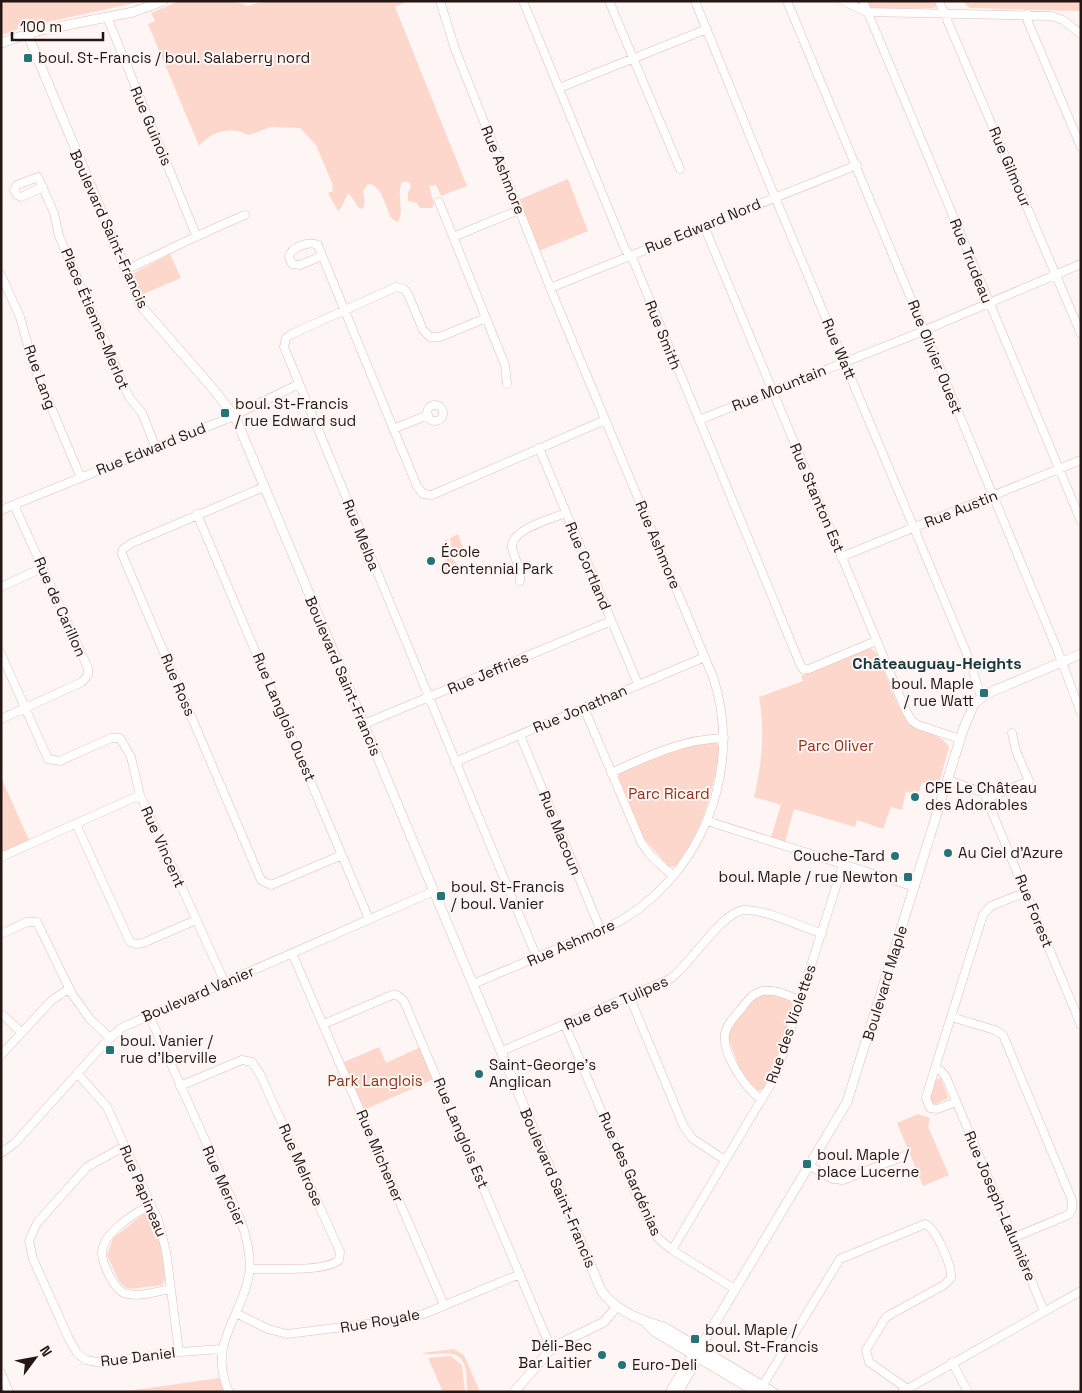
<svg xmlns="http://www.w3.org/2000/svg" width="1082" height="1393" viewBox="0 0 1082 1393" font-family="'Space Grotesk',sans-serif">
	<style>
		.green { fill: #fed7cc }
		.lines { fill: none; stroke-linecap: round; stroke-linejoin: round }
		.minor-casing { stroke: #e3beb3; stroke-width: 9 }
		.tertiary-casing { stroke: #e3beb3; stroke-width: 10 }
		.minor { stroke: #fff; stroke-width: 8 }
		.tertiary { stroke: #fff; stroke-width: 9 }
		.poi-dot { fill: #277277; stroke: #fef6f4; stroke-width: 2 }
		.labels { text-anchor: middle; stroke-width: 4; stroke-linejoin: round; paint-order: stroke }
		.poi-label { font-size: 15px; fill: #241713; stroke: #fef6f4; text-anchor: start }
		.street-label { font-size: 15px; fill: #241713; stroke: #fef6f4 }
		.park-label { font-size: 15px; fill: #8c341a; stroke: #fef6f4 }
		.neighbourhood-label { font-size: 16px; font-weight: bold; fill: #16383b; stroke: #fef6f4 }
	</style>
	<rect width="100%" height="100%" fill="#fef6f4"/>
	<path class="green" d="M1 1H144L24 27 1 35Z
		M179 1H234L248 6 264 1H404V3L395 7 467 186 441 196 436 185 429 186 434 203 432 208H420L417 203 408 201V193L411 187 409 182H402C396 195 405 210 398 222L392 219C385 208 383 185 368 184L363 191 365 201 363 209 359 208 349 193C344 198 344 206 338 211L328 193 333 191 332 183 316 145 300 128 271 127 249 135C230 126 212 131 199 146L148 24 155 21 151 13Z
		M865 1H936L937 6 933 8 874 9 870 8Z
		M963 1H1081V11L969 8Z
		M568 179 588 231 539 251 518 200Z
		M170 254 181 278 141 295 134 279V273Z
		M458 534 465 553 452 558 456 563 457 570H449L443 575 439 569 447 560 440 550 446 539 449 541 445 553 452 551 450 538Z
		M867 648 872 649 878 655C884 670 899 714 910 723 922 734 940 732 949 747L938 787 922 782 918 795 906 791 902 810 891 807 883 829 857 820 855 827 794 809 785 842 771 837 781 805 754 797C762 763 765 731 759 697L803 681 801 676Z
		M716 742 720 749C713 792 702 831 676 866L669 867 645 840 618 776 621 771 685 746Z
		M1 777 29 840 1 853Z
		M764 993C775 994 790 995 794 1007L775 1069 764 1089 758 1091 741 1073 728 1037C731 1020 749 1000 764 993Z
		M379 1047 386 1063 421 1047 434 1079 364 1110 344 1062Z
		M941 1078 948 1098 934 1105 930 1098 935 1080Z
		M918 1114 930 1118 928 1127 949 1175 923 1186 897 1123Z
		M146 1212C159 1219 164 1265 165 1280L162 1285 131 1289 125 1287 119 1281 107 1255 113 1238Z
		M454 1349 464 1355 480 1392H468C465 1383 468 1373 464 1364 456 1346 436 1358 422 1353Z
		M451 1356 462 1365 465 1392H443L428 1358Z
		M219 1378 224 1392H121Z"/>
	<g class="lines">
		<g class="minor-casing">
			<path id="minor" d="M440 1 455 49 553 295 713 677C745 772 699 882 609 927L473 984
				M523 1 625 249 634 262 800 664 803 669H809L876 641
				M609 1 680 169
				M695 1 772 190 969 659 981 697
				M787 1 1059 654 1081 713
				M843 1 867 12 1051 16 1063 20 1081 34
				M863 1 1081 521
				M939 1 1081 334
				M1027 14 1028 22 1081 147
				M107 17 196 235
				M559 88 707 29
				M43 187 21 197 17 195 14 190 17 185 38 177 54 213 59 236 129 397 142 413 156 448
				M439 202 505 365 507 384
				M704 226 906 711 912 721 918 725 960 739
				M453 237 519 210
				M322 256 300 265 292 264 289 257C291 247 309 241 318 245L319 248 417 486 423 494 432 495 605 420
				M126 270C166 251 204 232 245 215
				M1 275 20 317 34 367 81 478
				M550 288 857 165
				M486 318 440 337H430L423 330 408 294 404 289 396 287 292 334 286 338 284 347 537 958
				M427 413a8 8 0 1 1 16 0a8 8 0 1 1-16 0Z
				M699 420 916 334 1081 264
				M393 429 428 415
				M539 448 638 684
				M264 487 132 543 123 549 122 554 261 880 271 885 342 855
				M1 510 229 418 299 384
				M197 514 369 919
				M841 557 1081 460
				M520 581C522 568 514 559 512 547 510 530 553 518 566 513
				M1 587 42 568
				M1 654 48 759 60 761 111 738H120L131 757 140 795
				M584 708 641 842 650 855 673 876
				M1 719 82 682 88 675V668L14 505
				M364 724 611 621
				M520 735 601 931
				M455 762 705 657
				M611 773C648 756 683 739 724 738
				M948 780 984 793 1081 1025
				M987 798 1029 781 1016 751 1012 733
				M707 821 915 887
				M76 824 130 942 136 944 143 943 196 920
				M1 857 140 795 225 983
				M1026 892 991 906 983 915 935 1068 941 1071 946 1077 1044 1311
				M1 934 27 922H37L72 994 90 1019 110 1038
				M292 953 444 1305
				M630 998 684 1127 693 1139 725 1160
				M149 1015 240 1218C246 1235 252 1257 249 1275 241 1319 207 1344 229 1392
				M4 1016 21 1032
				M951 1017 995 1030 1003 1035 1072 1200V1210L1068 1215 1013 1238
				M324 1024 392 995H397L404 1001 547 1339 553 1347
				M565 1025 638 1198 657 1237 672 1250 735 1289
				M502 1051 670 979C690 965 723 910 745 910 767 910 800 926 822 934
				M1 1055 52 1000 69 989
				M935 1068 926 1098 930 1108 937 1109 956 1102
				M77 1073 107 1107 158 1220 166 1251 179 1352
				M180 1086 242 1060 252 1062 260 1074 340 1252 339 1260C324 1273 270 1268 250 1269
				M762 1100C746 1089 722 1055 725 1034 727 1024 736 1015 742 1008 747 1001 753 993 763 991 776 989 788 996 800 1000
				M125 1146 87 1167 37 1223 29 1241 33 1259 69 1339 77 1353 86 1360 102 1363 179 1352 222 1349
				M1 1153 15 1143 103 1045 121 1028 434 891
				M810 1166 833 1179 843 1180 904 1156
				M151 1205C136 1212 102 1233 102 1253 102 1260 106 1269 109 1275 113 1282 117 1290 124 1293 137 1298 158 1291 171 1289
				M672 1250 776 1075 843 865
				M236 1313 268 1329 287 1334 383 1322 424 1314 520 1274
				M952 1362 968 1392
				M1 1373 9 1392
				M760 1390 840 1259 925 1224C936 1228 952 1266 951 1278L944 1285 886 1317 866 1350 869 1362 906 1388
				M902 1392 1081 1291"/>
		</g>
		<g class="tertiary-casing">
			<path id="tertiary" d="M27 33 141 306 215 391 236 419 601 1290C614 1310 642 1321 664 1327L773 1392
				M1 43 37 31 133 12 163 1
				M646 1323 655 1332 756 1392
				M514 1392 553 1347 604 1322 617 1306
				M670 1392 689 1361 700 1348 847 1102 963 730 974 704 986 694 1081 654
				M678 1392 694 1365 698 1353"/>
		</g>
		<use href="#minor" class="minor"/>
		<use href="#tertiary" class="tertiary"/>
	</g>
	<g class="poi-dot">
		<rect x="23" y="53" width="10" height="10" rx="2.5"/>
		<rect x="220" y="408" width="10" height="10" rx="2.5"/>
		<circle cx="431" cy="561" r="5"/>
		<rect x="979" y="688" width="10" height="10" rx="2.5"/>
		<circle cx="915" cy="797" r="5"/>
		<circle cx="948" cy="853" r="5"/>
		<circle cx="895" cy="856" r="5"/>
		<rect x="903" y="872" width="10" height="10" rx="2.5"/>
		<rect x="436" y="891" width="10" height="10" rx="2.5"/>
		<rect x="105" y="1045" width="10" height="10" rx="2.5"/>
		<circle cx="479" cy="1074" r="5"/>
		<rect x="802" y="1159" width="10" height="10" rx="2.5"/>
		<rect x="690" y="1334" width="10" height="10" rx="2.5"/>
		<circle cx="602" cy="1355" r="5"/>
		<circle cx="622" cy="1365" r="5"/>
	</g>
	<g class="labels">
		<g class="poi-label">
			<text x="38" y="63">boul. St-Francis / boul. Salaberry nord</text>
			<text x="235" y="409">boul. St-Francis<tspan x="235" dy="17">/ rue Edward sud</tspan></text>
			<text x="441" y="557">École<tspan x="441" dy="17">Centennial Park</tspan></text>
			<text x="974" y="689" text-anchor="end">boul. Maple<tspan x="974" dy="17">/ rue Watt</tspan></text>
			<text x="925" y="793">CPE Le Château<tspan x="925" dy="17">des Adorables</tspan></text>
			<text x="958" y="858">Au Ciel d'Azure</text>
			<text x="885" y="861" text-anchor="end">Couche-Tard</text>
			<text x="898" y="882" text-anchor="end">boul. Maple / rue Newton</text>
			<text x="451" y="892">boul. St-Francis<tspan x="451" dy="17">/ boul. Vanier</tspan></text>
			<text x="120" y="1046">boul. Vanier /<tspan x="120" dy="17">rue d'Iberville</tspan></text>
			<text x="489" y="1070">Saint-George's<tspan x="489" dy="17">Anglican</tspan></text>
			<text x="817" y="1160">boul. Maple /<tspan x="817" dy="17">place Lucerne</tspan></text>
			<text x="705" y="1335">boul. Maple /<tspan x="705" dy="17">boul. St-Francis</tspan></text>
			<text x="592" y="1351" text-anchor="end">Déli-Bec<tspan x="592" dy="17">Bar Laitier</tspan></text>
			<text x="632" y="1370">Euro-Deli</text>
		</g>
		<g class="street-label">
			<text transform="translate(151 126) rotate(67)" y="5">Rue Guinois</text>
			<text transform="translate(1010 167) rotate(67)" y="5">Rue Gilmour</text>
			<text transform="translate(503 170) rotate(68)" y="5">Rue Ashmore</text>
			<text transform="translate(703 226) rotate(-22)" y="5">Rue Edward Nord</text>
			<text transform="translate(109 229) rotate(66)" y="5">Boulevard Saint-Francis</text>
			<text transform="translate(971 261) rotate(68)" y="5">Rue Trudeau</text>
			<text transform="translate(95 319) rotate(67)" y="5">Place Étienne-Merlot</text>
			<text transform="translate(663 335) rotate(68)" y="5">Rue Smith</text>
			<text transform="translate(839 349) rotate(67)" y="5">Rue Watt</text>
			<text transform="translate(935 357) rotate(68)" y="5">Rue Olivier Ouest</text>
			<text transform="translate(40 377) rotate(70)" y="5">Rue Lang</text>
			<text transform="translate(779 388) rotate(-22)" y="5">Rue Mountain</text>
			<text transform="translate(151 449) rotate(-22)" y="5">Rue Edward Sud</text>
			<text transform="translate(817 498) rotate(67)" y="5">Rue Stanton Est</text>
			<text transform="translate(961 509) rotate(-22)" y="5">Rue Austin</text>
			<text transform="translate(361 535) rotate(68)" y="5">Rue Melba</text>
			<text transform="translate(658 545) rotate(67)" y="5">Rue Ashmore</text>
			<text transform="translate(588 566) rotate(67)" y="5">Rue Cortland</text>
			<text transform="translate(60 607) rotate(66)" y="5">Rue de Carillon</text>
			<text transform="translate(488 673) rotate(-23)" y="5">Rue Jeffries</text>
			<text transform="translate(343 676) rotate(67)" y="5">Boulevard Saint-Francis</text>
			<text transform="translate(178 685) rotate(67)" y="5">Rue Ross</text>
			<text transform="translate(580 709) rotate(-23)" y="5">Rue Jonathan</text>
			<text transform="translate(284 717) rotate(67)" y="5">Rue Langlois Ouest</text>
			<text transform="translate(560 833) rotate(68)" y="5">Rue Macoun</text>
			<text transform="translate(163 847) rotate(66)" y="5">Rue Vincent</text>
			<text transform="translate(1034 911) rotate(68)" y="5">Rue Forest</text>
			<text transform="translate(571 943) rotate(-24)" y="5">Rue Ashmore</text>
			<text transform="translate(885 983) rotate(-73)" y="5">Boulevard Maple</text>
			<text transform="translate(198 994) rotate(-23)" y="5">Boulevard Vanier</text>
			<text transform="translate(616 1003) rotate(-24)" y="5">Rue des Tulipes</text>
			<text transform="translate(791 1024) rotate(-71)" y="5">Rue des Violettes</text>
			<text transform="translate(461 1133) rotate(67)" y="5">Rue Langlois Est</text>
			<text transform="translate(380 1156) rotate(67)" y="5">Rue Michener</text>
			<text transform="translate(301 1165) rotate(66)" y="5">Rue Melrose</text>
			<text transform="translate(630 1174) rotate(66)" y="5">Rue des Gardénias</text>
			<text transform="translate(224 1186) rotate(66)" y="5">Rue Mercier</text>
			<text transform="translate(558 1188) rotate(67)" y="5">Boulevard Saint-Francis</text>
			<text transform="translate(143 1191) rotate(67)" y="5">Rue Papineau</text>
			<text transform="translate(1000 1206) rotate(67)" y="5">Rue Joseph-Lalumière</text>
			<text transform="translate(380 1321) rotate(-10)" y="5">Rue Royale</text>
			<text transform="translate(138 1357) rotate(-7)" y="5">Rue Daniel</text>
		</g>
		<g class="park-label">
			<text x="836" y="751">Parc Oliver</text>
			<text x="669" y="799">Parc Ricard</text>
			<text x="375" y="1086">Park Langlois</text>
		</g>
		<g class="neighbourhood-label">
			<text x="937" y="669">Châteauguay-Heights</text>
		</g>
	</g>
	<rect width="1082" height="1393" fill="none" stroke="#241713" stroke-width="5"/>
	<g transform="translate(35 1358) rotate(58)" stroke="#fef6f4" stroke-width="4" paint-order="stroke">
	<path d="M0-4L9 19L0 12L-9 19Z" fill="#241713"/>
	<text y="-8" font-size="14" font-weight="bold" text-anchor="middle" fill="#241713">N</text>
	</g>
	<path d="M12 32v8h91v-8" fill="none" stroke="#241713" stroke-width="2.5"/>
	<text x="20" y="32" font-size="15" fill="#241713" stroke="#fef6f4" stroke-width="4" paint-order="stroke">100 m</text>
</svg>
